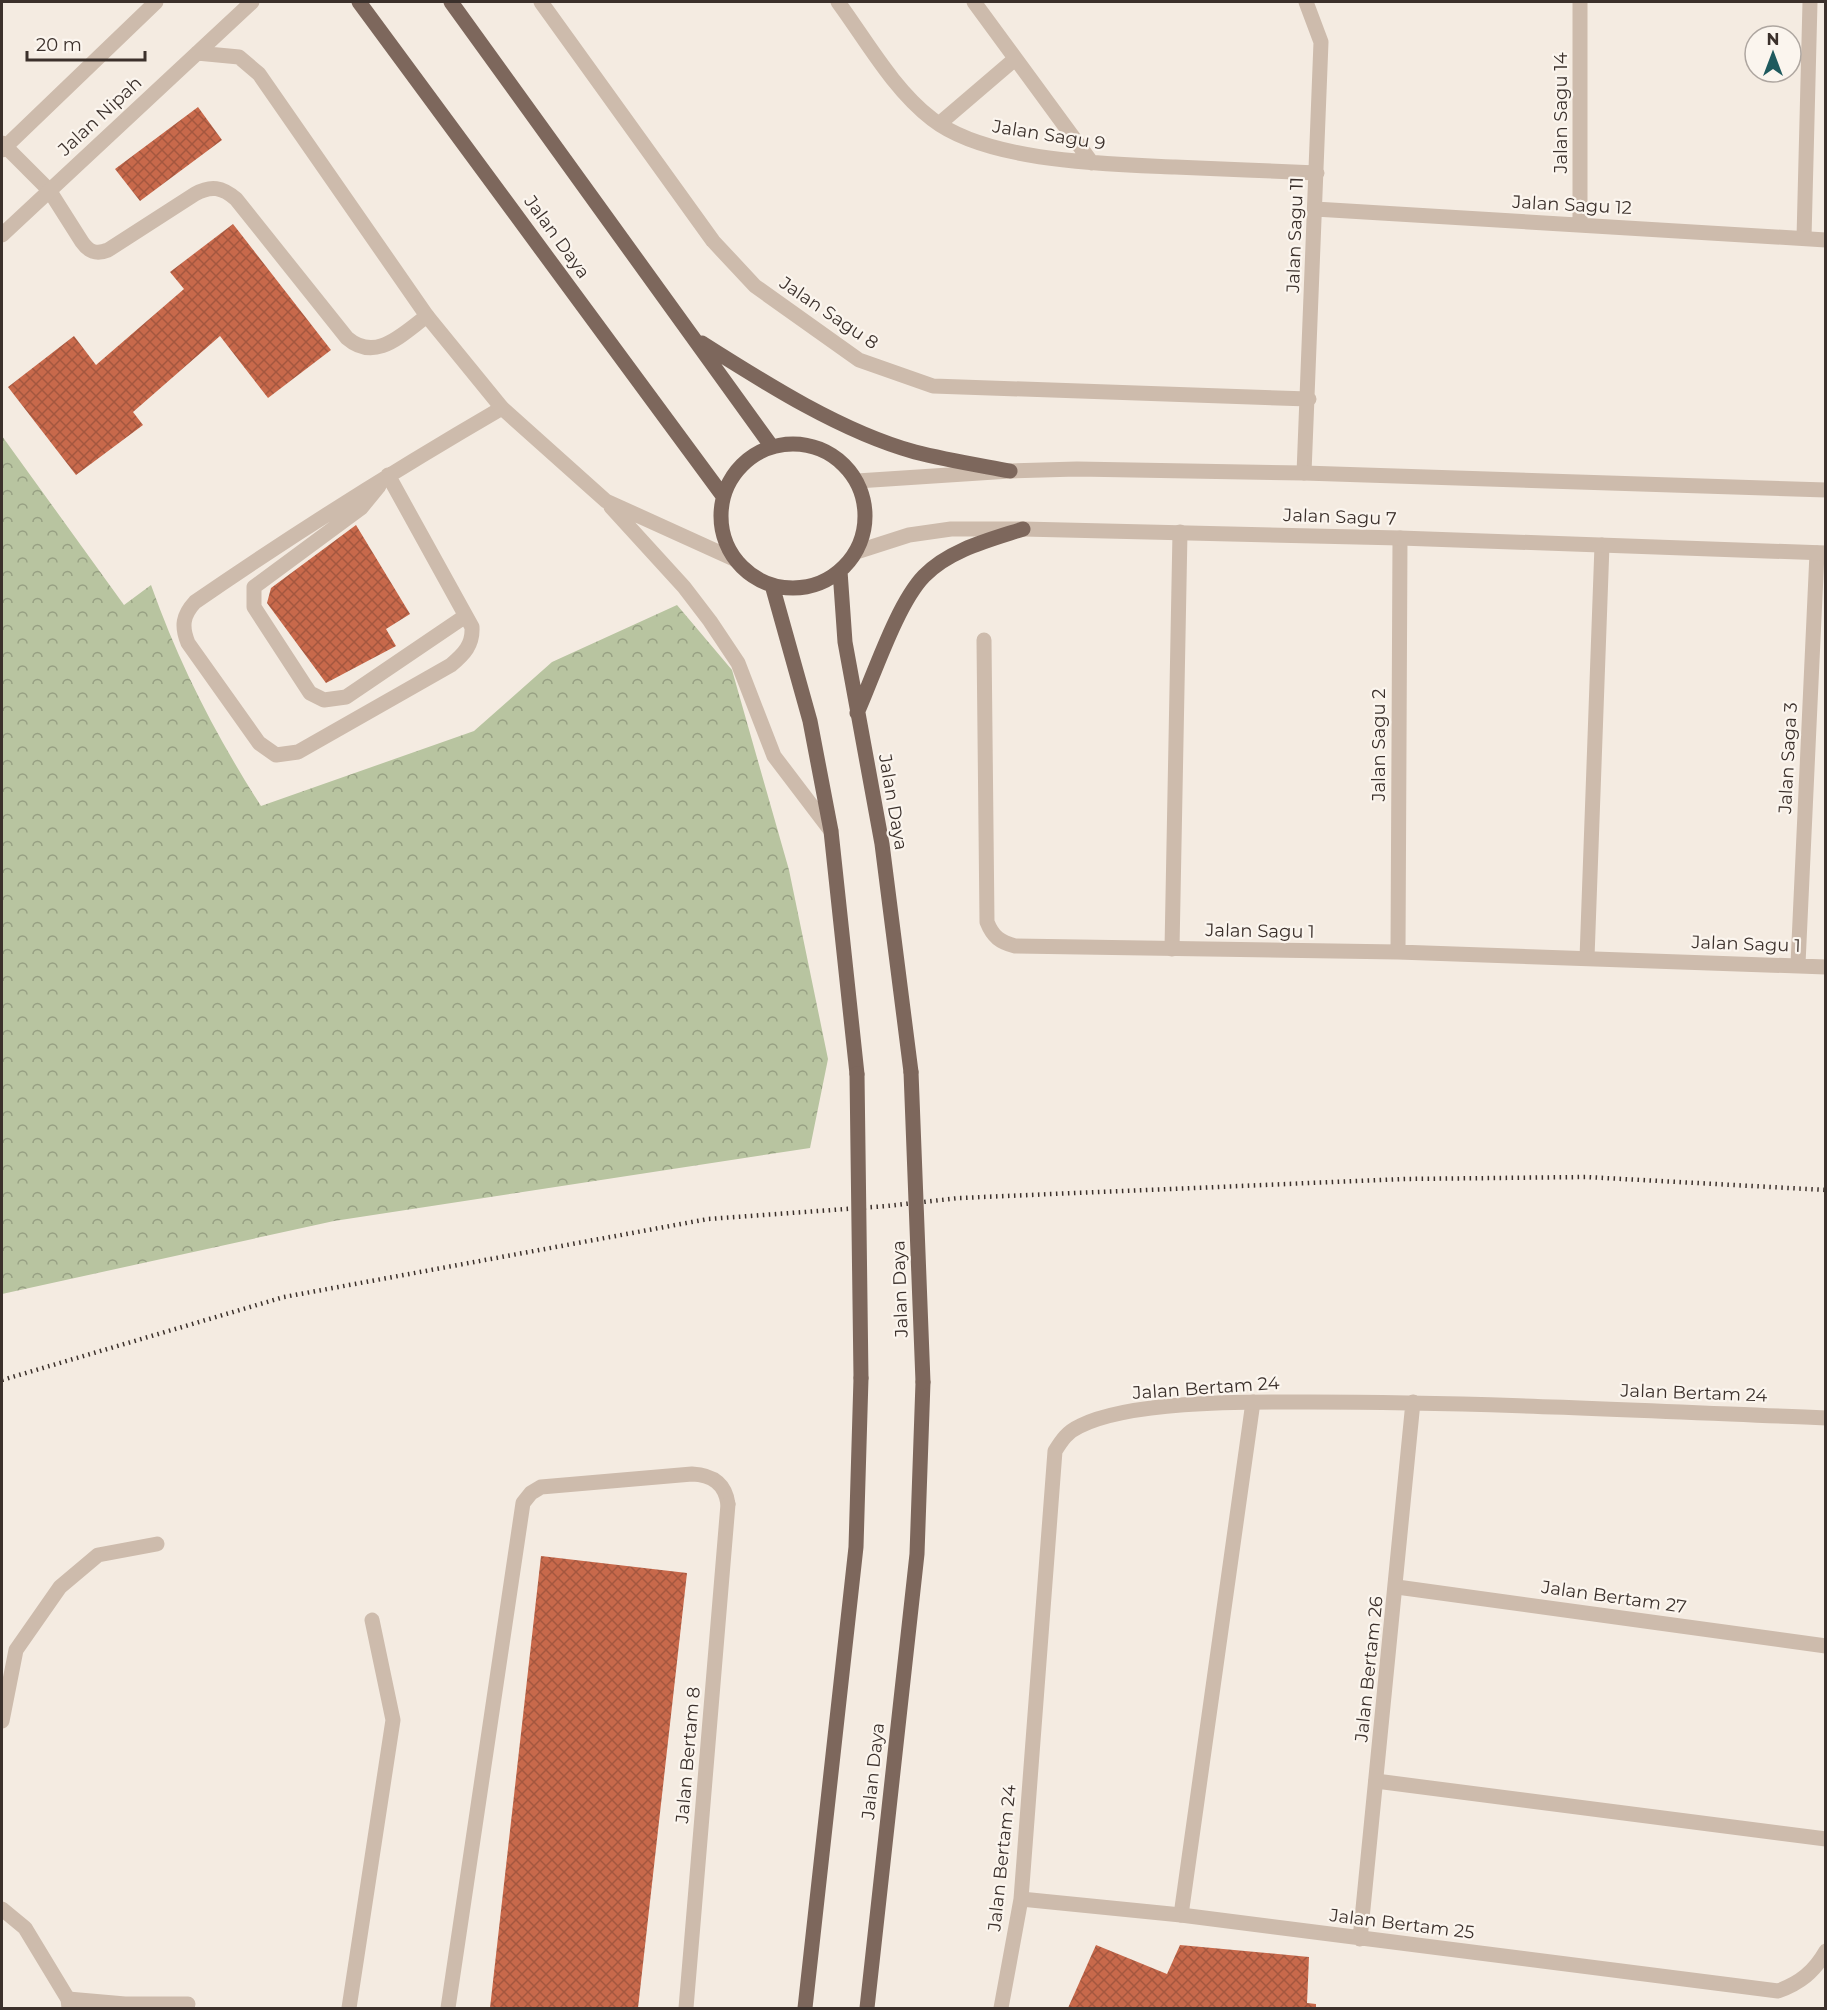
<svg xmlns="http://www.w3.org/2000/svg" width="1827" height="2010" viewBox="0 0 1827 2010" font-family="Montserrat,sans-serif">
	<style>
		.forest { fill: url(#forest-crowns) }
		.building { fill: url(#building-cross-hatch) }
		.lines { fill: none; stroke-linecap: round; stroke-linejoin: round }
		.service { stroke: #cdbbac; stroke-width: 15 }
		.minor { stroke: #cdbbac; stroke-width: 15 }
		.tertiary { stroke: #cdbbac; stroke-width: 15 }
		.primary { stroke: #7d675c; stroke-width: 15 }
		.rail { stroke: #3b302b; stroke-width: 4.5; stroke-dasharray: 1.5 4.5; stroke-linecap: butt }
		.primary-bridge { stroke: #7d675c; stroke-width: 15 }
		.labels { text-anchor: middle; stroke-width: 4.5; stroke-linejoin: round; paint-order: stroke }
		.street-label { font-size: 18px; fill: #3b302b; stroke: #fbf5ee }
	</style>
	<defs>
		<pattern id="forest-crowns" width="20" height="18" patternUnits="userSpaceOnUse" patternTransform="scale(1.5)"><rect width="20" height="18" fill="#b8c4a0"/><path d="M2 6a3 3 0 1 1 6 0M12 15a3 3 0 1 1 6 0" fill="none" stroke="#97a083"/></pattern>
		<pattern id="building-cross-hatch" width="8" height="8" patternUnits="userSpaceOnUse" patternTransform="scale(1.5)"><rect width="8" height="8" fill="#c8694b"/><path d="M0 0l8 8M0 8l8-8" fill="none" stroke="#a4573f"/></pattern>
	</defs>
	<rect width="100%" height="100%" fill="#f4ebe1"/>
	<path class="forest" d="M2 436 124 605 151 585C179 664 216 736 261 806L474 731 552 662 677 605 732 670 789 870 828 1059 810 1148 334 1221 2 1294Z"/>
	<path class="building" d="M198 107 222 140 140 201 115 169Z
		M233 224 331 350 268 398 220 336 133 412 143 425 76 475 8 387 74 336 96 365 184 289 170 272Z
		M356 525 410 614 386 629 396 646 326 683 267 603 271 588Z
		M541 1556 687 1573 638 2008H490Z
		M1096 1945 1167 1974 1180 1945 1309 1957 1307 2003 1316 2004V2008H1068Z"/>
	<g class="lines">
		<path class="service" d="M2 143 49 190 82 242C89 252 96 255 108 250L195 194C211 185 222 187 236 199L347 338C376 363 402 334 427 316
			M1804 238 1810 2
			M388 475 472 627C473 645 464 654 451 665L298 752 276 755 259 743 188 643C181 626 183 615 195 602 295 533 397 469 502 408
			M379 486 361 508 254 587V607L310 693 324 700 346 697 464 617
			M1172 949 1180 532
			M1587 958 1602 545
			M2 1721 16 1650 60 1587 98 1555 157 1544
			M1376 1781 1826 1839
			M1181 1915 1253 1402
			M68 1999 125 2004H188
			M349 2008 393 1720 372 1620
			M448 2008 523 1503 531 1493 541 1487 692 1474C712 1475 725 1483 728 1504"/>
		<path class="minor" d="M541 2 713 241 755 286 859 360 933 386 1309 399
			M838 2C866 40 893 89 932 119 987 162 1106 164 1175 167 1222 169 1270 171 1317 173
			M974 2 1092 163
			M1580 2V225
			M197 53 239 57 259 74 427 316 502 408 606 501 736 560
			M939 124 1015 59
			M2 150 156 2
			M1315 209 1826 240
			M2 235 252 2
			M1304 473 1321 42 1306 2
			M611 507 684 587 710 621 738 663 774 756 831 831
			M984 640 987 922C993 937 1000 942 1015 946L1398 952 1826 967
			M1398 952 1400 538
			M1798 964 1817 553
			M1397 1587 1826 1646
			M1021 1899 1181 1915 1778 1991C1800 1983 1814 1972 1826 1951
			M2 1909 25 1928 68 1999 69 2008
			M1360 1939 1413 1402
			M686 2008 728 1504
			M1001 2008 1021 1899 1055 1451C1062 1440 1067 1432 1080 1426 1133 1400 1249 1402 1309 1402 1481 1402 1653 1411 1826 1418"/>
		<path class="tertiary" d="M857 481 1010 471 1077 469 1304 473 1826 490
			M856 552 909 535 951 529H1023L1400 538 1826 553"/>
		<path class="primary" d="M359 2 723 496
			M451 2 772 447
			M702 343C765 383 842 432 915 452 946 460 978 465 1010 471
			M721 516a72 72 0 1 1 144 0a72 72 0 1 1-144 0Z
			M840 571 845 642 882 844 911 1072
			M772 585 810 721 831 831 857 1074
			M857 713C874 675 897 604 924 576 949 550 989 540 1023 529
			M805 2008 856 1547 861 1378
			M867 2008 917 1554 923 1382"/>
		<path class="rail" d="M2 1380 284 1297 708 1219 887 1206 959 1198 1404 1179 1586 1177 1826 1190"/>
		<path class="primary-bridge" d="M911 1072 923 1382
			M857 1074 861 1378"/>
	</g>
	<g class="labels">
		<g class="street-label">
			<text transform="translate(1561 113) rotate(-90)" y="6">Jalan Sagu 14</text>
			<text transform="translate(100 116) rotate(-43)" y="6">Jalan Nipah</text>
			<text transform="translate(1049 135) rotate(9)" y="6">Jalan Sagu 9</text>
			<text transform="translate(1572 205) rotate(3)" y="6">Jalan Sagu 12</text>
			<text transform="translate(1295 235) rotate(-88)" y="6">Jalan Sagu 11</text>
			<text transform="translate(557 237) rotate(54)" y="6">Jalan Daya</text>
			<text transform="translate(829 313) rotate(34)" y="6">Jalan Sagu 8</text>
			<text transform="translate(1340 517) rotate(2)" y="6">Jalan Sagu 7</text>
			<text transform="translate(1379 745) rotate(-90)" y="6">Jalan Sagu 2</text>
			<text transform="translate(1788 758) rotate(-87)" y="6">Jalan Saga 3</text>
			<text transform="translate(893 802) rotate(80)" y="6">Jalan Daya</text>
			<text transform="translate(1260 931) rotate(1)" y="6">Jalan Sagu 1</text>
			<text transform="translate(1746 944) rotate(2)" y="6">Jalan Sagu 1</text>
			<text transform="translate(900 1289) rotate(-92)" y="6">Jalan Daya</text>
			<text transform="translate(1206 1388) rotate(-4)" y="6">Jalan Bertam 24</text>
			<text transform="translate(1694 1393) rotate(2)" y="6">Jalan Bertam 24</text>
			<text transform="translate(1614 1597) rotate(8)" y="6">Jalan Bertam 27</text>
			<text transform="translate(1369 1669) rotate(-84)" y="6">Jalan Bertam 26</text>
			<text transform="translate(688 1755) rotate(-85)" y="6">Jalan Bertam 8</text>
			<text transform="translate(873 1771) rotate(-84)" y="6">Jalan Daya</text>
			<text transform="translate(1002 1858) rotate(-84)" y="6">Jalan Bertam 24</text>
			<text transform="translate(1402 1924) rotate(7)" y="6">Jalan Bertam 25</text>
		</g>
	</g>
	<rect width="1827" height="2010" fill="none" stroke="#3b302b" stroke-width="6"/>
	<g transform="translate(1773 54)"><circle r="28" fill="#fbf5ee" stroke="#aea6a0" stroke-width="1.5"/>
	<path d="M0-4.5L10 22L0 15L-10 22Z" fill="#1f5a5e"/>
	<text y="-9" font-size="16" font-weight="bold" text-anchor="middle" fill="#3b302b">N</text>
	</g>
	<path d="M27 51v9h118v-9" fill="none" stroke="#3b302b" stroke-width="3"/>
	<text x="36" y="51" font-size="18" fill="#3b302b" stroke="#fbf5ee" stroke-width="4.5" paint-order="stroke">20 m</text>
</svg>
